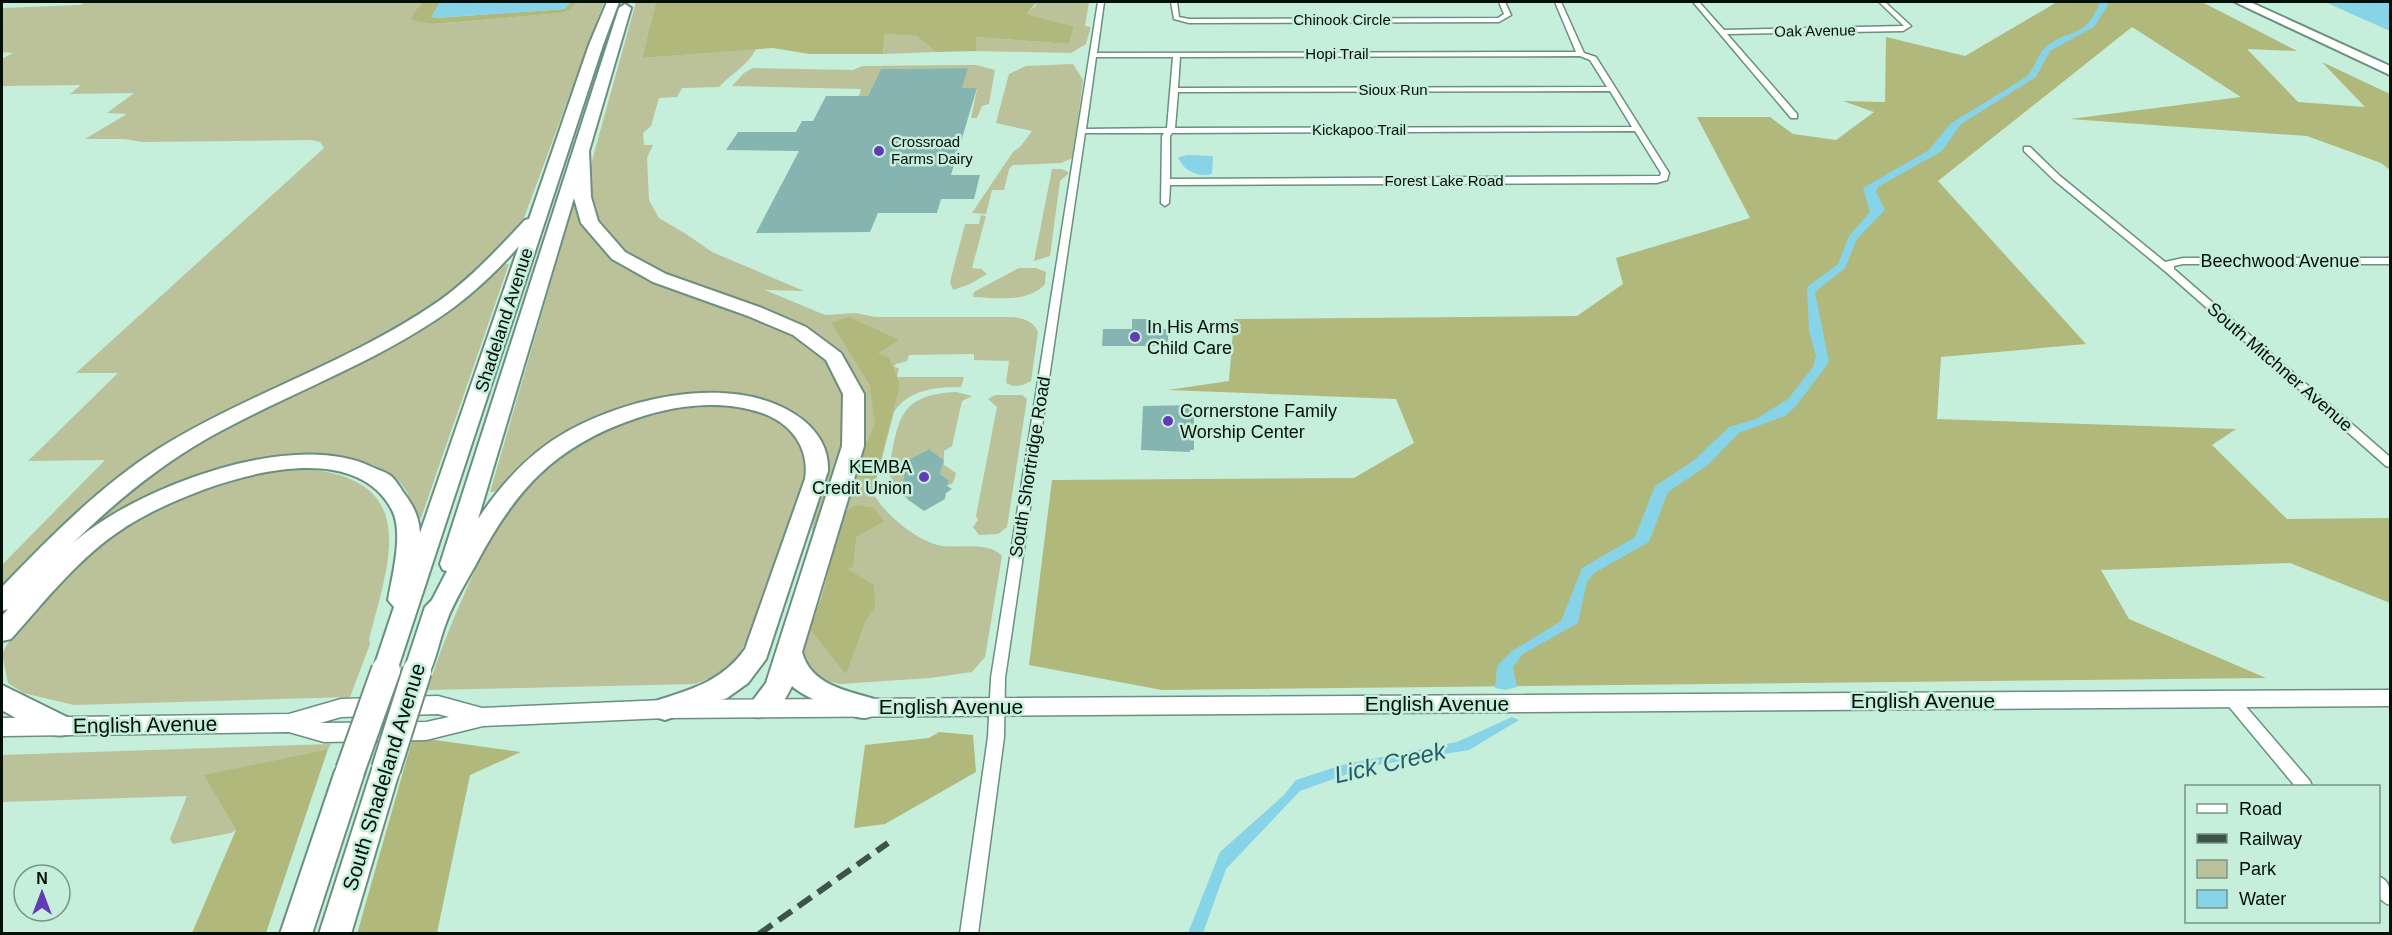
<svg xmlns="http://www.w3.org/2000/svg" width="2392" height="935" viewBox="0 0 2392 935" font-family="Helvetica,sans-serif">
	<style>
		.green { fill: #bbc199 }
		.forest { fill: #b0b87b }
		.water { fill: #87d3e8 }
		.building { fill: #86b4b1 }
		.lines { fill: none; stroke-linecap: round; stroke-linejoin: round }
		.street-casing { stroke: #6a907f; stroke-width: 3 }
		.secondary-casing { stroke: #6a907f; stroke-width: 3 }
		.highway-casing { stroke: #6a907f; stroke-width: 4 }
		.street { fill: #fff; fill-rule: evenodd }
		.secondary { fill: #fff; fill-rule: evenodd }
		.highway { fill: #fff; fill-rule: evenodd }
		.rail { stroke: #3e5349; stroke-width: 6; stroke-dasharray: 16 8; stroke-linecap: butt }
		.highway-bridge-casing { stroke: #6a907f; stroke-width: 32; stroke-linecap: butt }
		.highway-bridge { stroke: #fff; stroke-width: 28 }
		.poi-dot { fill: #623cb4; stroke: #c5eedb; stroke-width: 2 }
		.labels { text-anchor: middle; stroke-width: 5; stroke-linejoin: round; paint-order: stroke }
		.far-street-label { font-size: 15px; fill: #03100a; stroke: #c5eedb }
		.far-poi-label { font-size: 15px; fill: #03100a; stroke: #c5eedb; text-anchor: start }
		.street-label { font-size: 18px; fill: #03100a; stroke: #c5eedb }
		.poi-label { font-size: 18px; fill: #03100a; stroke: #c5eedb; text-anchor: start }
		.near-street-label { font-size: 21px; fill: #03100a; stroke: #c5eedb }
		.near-water-label { font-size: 24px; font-style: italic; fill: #1d5c6a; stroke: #c5eedb }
	</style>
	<rect width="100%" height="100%" fill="#c5eedb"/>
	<path class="green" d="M86 2H423L414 14 433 24 562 13 571 10 576 2H604L524 218 517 230 487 265 418 318 215 419 65 525 2 590V565L105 460 28 461 118 373H76L324 148 320 142 311 140 142 142 125 139H85L127 114 107 113 134 93 70 94 81 85 2 86V59L13 53 2 52V8L80 5Z
		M636 2H656L642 58 756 49C747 66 732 73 719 87L682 88 677 97 659 98 651 126 643 133 644 145H653L647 158 649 200 659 218 686 234 712 252 804 291 765 290 825 315 856 313 875 317H1012C1023 318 1034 321 1038 332L1031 381C1022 386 1015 388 1006 383L1009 361 974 360V354L909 355 907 361 896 364 894 367 899 368 897 377H964L961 387C936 387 909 389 894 412L873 493C884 514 919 543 943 546 962 548 989 542 1002 556L985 657 972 672 930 678 840 684 815 678 801 657 822 597 840 528 866 444 861 394 847 363 821 336 777 313 658 272 620 248 599 224 592 209 588 175Z
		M1038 2H1089L1085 26 1091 27 1086 44 1071 53 976 51V37L1068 44 1025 14 1034 7Z
		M885 34 916 36 936 52 883 54Z
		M1073 64 1083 80 1073 158 1061 163 1013 165 1009 169 1004 190H992L986 214 972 213 1013 152 1021 146 1032 131 996 123 1009 74 1026 66Z
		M954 65H976L995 70 989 104 982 106 977 118H971L977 89 962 88 967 68 881 69 868 96H859L861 89 732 86 744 73 753 68 853 70 863 66Z
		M1052 169H1062L1069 173 1060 181 1050 256 1034 261Z
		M579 205C591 235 597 242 623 263L800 334 832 366 847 400 845 443 815 532 812 531 822 444 812 427 798 414 763 400 728 395 616 411 501 491 490 492 567 227H563L570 206Z
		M981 215 986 216 972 268 981 269 987 274 970 284 953 290 950 282 965 224H979Z
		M509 264 421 518 414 519C413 513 413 506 411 501 391 443 286 453 241 465 222 470 204 482 187 490 146 510 104 530 63 550L87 522 180 450 306 385 500 265Z
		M1019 268H1036L1046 272 1045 284C1028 303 997 298 973 297L974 292Z
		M956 392 972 396 962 401 952 446 944 451V465L956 473 953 483 947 486 949 480 940 474 944 460 929 449 908 460 902 483 910 489 907 499 898 490 888 473C899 423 895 395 956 392Z
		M995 395H1022L1027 399 1007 527 998 534 979 535 973 527 978 520 976 516 997 407 988 399Z
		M696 406 731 407 758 412 779 420 804 443 807 475 748 638C733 667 725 673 695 684L428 690C438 655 452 622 467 588 480 559 496 520 517 495 563 442 627 413 696 406Z
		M318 467 315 470C422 484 387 567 369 640L370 644 350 697 74 705 23 693 8 683 2 654 8 643 87 556 117 530 183 494 268 470Z
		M331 744 328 749 205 775 236 830 231 833 173 844 170 839 187 796 2 802V755Z"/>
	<path class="forest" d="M423 2H440L432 16 435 18 564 9 571 2H576L571 10 562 13 433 24 412 20 413 14Z
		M656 2H1037L1026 14 1074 27 1068 44 976 37V51L936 52 916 36 885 34 883 54H809L773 48 642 58Z
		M2057 2H2202L2297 51 2247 49 2298 102 2365 107 2322 62 2390 94V170L2381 163 2307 136 2070 119 2241 97 2132 27 1938 181 2086 344 1941 357 1937 419 2236 429 2212 445 2287 519 2390 518V603L2290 563 2101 570 2129 619 2266 678 1162 690 1029 665 1052 480 1354 478 1414 443 1396 399 1168 390 1229 381 1234 319 1577 316 1623 284 1616 258 1750 218 1697 117H1770L1793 134 1836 140 1874 112 1843 101 1885 102 1886 37 1965 56Z
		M849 317 899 340 878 353 889 358 899 382 898 392 875 480 857 477 866 444 875 425 870 385 831 323Z
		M857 505 874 508 884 521 856 537 853 567 847 569 874 585 875 606 865 622 846 674 810 629 821 598 845 512Z
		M939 732 973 735 976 772 885 824 854 828 865 745 929 738Z
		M413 737 521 752 470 775 437 933 357 934Z
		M328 749 266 933H192L236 830 204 775Z"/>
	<path class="water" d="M440 2H571L564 9 434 18 432 16Z
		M2100 2H2108V5L2094 27 2050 51 2036 77 1961 124 1942 151 1878 187 1876 191 1885 210 1857 239 1845 268 1815 292 1829 362 1796 406 1785 416 1739 433 1708 465 1668 492 1649 542 1594 573 1587 582 1578 623 1523 654 1513 667 1517 687 1505 690 1495 688 1497 666 1512 651 1561 621 1582 568 1635 537 1655 486 1693 461 1729 427 1756 419 1788 399 1813 367 1816 356 1809 331 1807 287 1838 264 1849 236 1870 212 1863 188 1929 150 1950 124 2026 77C2035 69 2036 57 2044 49 2066 27 2085 42 2100 2Z
		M2325 2H2390V31Z
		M1188 155 1213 156 1212 174C1199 178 1182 170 1178 157Z
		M1512 717 1519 720 1469 750 1370 766 1300 791 1226 869 1203 933H1188L1220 852 1284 795 1296 780 1342 765 1457 742Z"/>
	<path class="building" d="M968 68 962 88H977L951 175H980L974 199H941L937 213H878L870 232 756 233 799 151 726 150 738 132H796L802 121H813L826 96H868L881 69Z
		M1132 319H1147V329H1168V346H1102L1103 329H1132Z
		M1194 405V450H1190V452L1141 450 1143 406Z
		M929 449 944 460 940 474 949 480 947 486 952 489 946 493 945 499 924 511 907 499 910 489 902 484 908 460Z"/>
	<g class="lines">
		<g class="street-casing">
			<path id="street" d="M1098 2H1104L1097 53 1576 52 1555 2H1561L1584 53 1596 57 1669 173 1667 180 1657 183 1170 185 1169 203 1165 206 1161 203 1162 136 1164 133H1085L1005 678 1004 737 978 934H960L988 737 991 678ZM1580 56 1590 60 1607 87 1178 88 1180 57ZM1096 57H1173L1167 128 1086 129ZM1610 91 1632 127 1175 128 1178 92ZM1635 131 1661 173 1660 176 1170 179V136L1172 133Z
				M1171 2H1177L1179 17 1189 19 1498 18 1504 14 1499 2H1505L1511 15 1499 22 1189 23 1174 19Z
				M1693 2H1699L1724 30 1904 26 1879 2H1885L1911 26 1903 31 1727 34 1797 114V118H1791Z
				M2024 147H2030L2060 176 2165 262 2183 258H2390V264H2183L2174 266V269L2390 457V467L2386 466 2166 272 2054 180 2024 151Z
				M2231 693 2236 695 2310 781 2312 786H2295L2226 703 2224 699 2226 695Z
				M2378 876C2392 881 2390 893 2390 905 2376 901 2378 889 2378 876Z"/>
		</g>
		<g class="secondary-casing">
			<path id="secondary" d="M2390 690V706L665 718 483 726 426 740 324 742 289 732 2 736V718L289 714 341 699 438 696 482 708 665 700ZM438 714 449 717 426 722 320 723 341 717Z"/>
		</g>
		<g class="highway-casing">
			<path id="highway" d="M607 2H619L603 45 395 677 386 680 377 677 373 670 394 607 388 600C392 576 404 533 392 510 348 425 184 489 124 528 80 556 46 600 11 639L2 641V616L8 609 2 611V587C50 537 99 487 158 449 248 393 351 362 439 301 471 278 498 249 525 220L529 219 589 45ZM519 246 420 533C419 516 413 505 403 492 400 487 396 481 392 477 387 472 378 470 372 467 292 428 134 488 72 544 113 504 157 467 208 438 288 393 377 363 453 308 477 290 499 269 519 246Z
				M2235 2H2250L2390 66V75Z
				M625 4 631 8 589 151 591 197 598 221 625 252 666 274 762 308 806 327 841 353 864 394V446L802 652C811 685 845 690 874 699L878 707 874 715C871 716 868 718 864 718 850 718 802 696 792 686 784 703 772 722 751 716L747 708 766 683 842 446 843 394 826 360 793 335 748 316 653 282 612 259 581 223 574 198 478 519C502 483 530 452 568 431 633 395 741 372 803 420 819 433 829 450 828 471L766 659 748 683 727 698 665 720 655 717 651 709 655 701C690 690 723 681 745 649L805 479C810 448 791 423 762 413 722 399 676 405 637 418 554 446 515 490 475 566 465 584 453 603 446 623 439 641 436 661 427 678L417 681 407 678 404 671 425 607 432 600 447 571 443 570 440 564 619 8Z
				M2 685 69 718 73 726 69 734C48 741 22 720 3 711Z
				M386 757 396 761 400 769 351 934H319L372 769 376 761Z
				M350 759 360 763 365 771 312 934H280L335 771 340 763Z"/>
		</g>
		<use href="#street" class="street"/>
		<use href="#secondary" class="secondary"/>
		<use href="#highway" class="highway"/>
		<path class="rail" d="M759 934 888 843"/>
		<g class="highway-bridge-casing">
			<path id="highway-bridge" d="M386 769 417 671
				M350 771 386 670"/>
		</g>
		<use href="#highway-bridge" class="highway-bridge"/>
	</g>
	<g class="poi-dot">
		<circle cx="879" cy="151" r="6"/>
		<circle cx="1135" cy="337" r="6"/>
		<circle cx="1168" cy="421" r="6"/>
		<circle cx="924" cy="477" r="6"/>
	</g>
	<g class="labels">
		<g class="far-street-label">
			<text x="1342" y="25">Chinook Circle</text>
			<text transform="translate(1815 31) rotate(-1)" y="5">Oak Avenue</text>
			<text x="1337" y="59">Hopi Trail</text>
			<text x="1393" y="95">Sioux Run</text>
			<text x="1359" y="135">Kickapoo Trail</text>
			<text x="1444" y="186">Forest Lake Road</text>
		</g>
		<g class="far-poi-label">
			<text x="891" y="147">Crossroad<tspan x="891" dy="17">Farms Dairy</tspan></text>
		</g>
		<g class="street-label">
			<text x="2280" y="267">Beechwood Avenue</text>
			<text transform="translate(504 320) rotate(-72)" y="6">Shadeland Avenue</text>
			<text transform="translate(2280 367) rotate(41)" y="6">South Mitchner Avenue</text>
			<text transform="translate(1030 467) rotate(-81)" y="6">South Shortridge Road</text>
		</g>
		<g class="poi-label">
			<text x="1147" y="333">In His Arms<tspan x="1147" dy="21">Child Care</tspan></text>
			<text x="1180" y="417">Cornerstone Family<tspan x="1180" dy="21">Worship Center</tspan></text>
			<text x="912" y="473" text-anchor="end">KEMBA<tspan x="912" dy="21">Credit Union</tspan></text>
		</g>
		<g class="near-street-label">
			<text x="1923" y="708">English Avenue</text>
			<text x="1437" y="711">English Avenue</text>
			<text x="951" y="714">English Avenue</text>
			<text transform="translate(145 725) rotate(-1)" y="7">English Avenue</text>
			<text transform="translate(384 777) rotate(-73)" y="7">South Shadeland Avenue</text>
		</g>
		<g class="near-water-label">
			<text transform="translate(1390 763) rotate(-13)" y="8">Lick Creek</text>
		</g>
	</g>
	<rect width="2392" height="935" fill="none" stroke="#03100a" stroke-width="6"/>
	<rect x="2185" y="785" width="195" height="138" fill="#c5eedb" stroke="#779587" stroke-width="1.5"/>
	<rect x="2197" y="804" width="30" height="9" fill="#ffffff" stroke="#779587" stroke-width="1.5"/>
	<text x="2239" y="815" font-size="18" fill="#03100a">Road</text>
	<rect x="2197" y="834" width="30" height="9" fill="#3e5349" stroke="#779587" stroke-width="1.5"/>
	<text x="2239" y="845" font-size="18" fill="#03100a">Railway</text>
	<rect x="2197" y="860" width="30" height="18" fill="#bbc199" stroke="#779587" stroke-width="1.5"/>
	<text x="2239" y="875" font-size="18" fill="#03100a">Park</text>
	<rect x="2197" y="890" width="30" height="18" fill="#87d3e8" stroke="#779587" stroke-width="1.5"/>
	<text x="2239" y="905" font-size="18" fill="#03100a">Water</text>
	<g transform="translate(42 893)"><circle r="28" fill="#c5eedb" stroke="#779587" stroke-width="1.5"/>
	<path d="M0-4.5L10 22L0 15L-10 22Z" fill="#623cb4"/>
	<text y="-9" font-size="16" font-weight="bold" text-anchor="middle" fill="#03100a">N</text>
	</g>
</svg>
